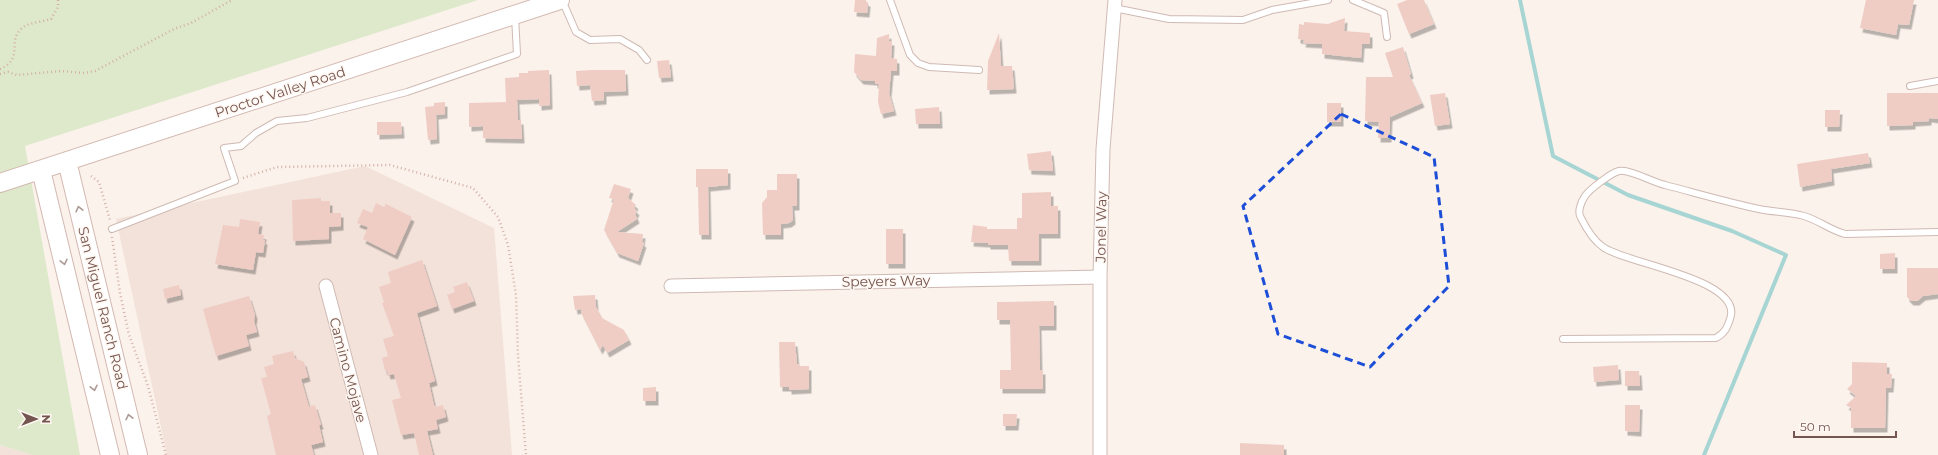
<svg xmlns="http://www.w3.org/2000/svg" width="1938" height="455" viewBox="0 0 1938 455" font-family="Montserrat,sans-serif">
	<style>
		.residential { fill: #f3e2da }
		.green { fill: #dde9ca }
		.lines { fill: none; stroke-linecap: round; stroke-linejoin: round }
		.stream { stroke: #a7d5d3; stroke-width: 4 }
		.building { fill: #efcdc5; filter: url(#shadow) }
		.lane-casing { stroke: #cfbab3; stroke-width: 8 }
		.street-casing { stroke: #cfbab3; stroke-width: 15 }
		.secondary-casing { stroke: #d2b9b1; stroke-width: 20 }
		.path { stroke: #d4b0a7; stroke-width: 2.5; stroke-dasharray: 1 3; stroke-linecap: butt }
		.lane { stroke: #fff; stroke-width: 6 }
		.street { stroke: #fff; stroke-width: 13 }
		.secondary { stroke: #fff; stroke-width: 18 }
		.oneway { stroke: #ac9995 }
		.marked { fill: none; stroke: #1d4ed8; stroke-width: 3; stroke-dasharray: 8 5; stroke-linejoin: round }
		.labels { text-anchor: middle; stroke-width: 3; stroke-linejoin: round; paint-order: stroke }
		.street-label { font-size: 14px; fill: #75554f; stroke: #fef7f2 }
	</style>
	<defs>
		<filter id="shadow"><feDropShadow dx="2.5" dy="4.5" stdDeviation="0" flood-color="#0004"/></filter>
	</defs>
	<rect width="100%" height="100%" fill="#fbf2eb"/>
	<path class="residential" d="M365 166 494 228 512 455H167L116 219Z
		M0 445 33 455H0Z"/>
	<path class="green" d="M0 0H478L25 146 80 455H33L0 445Z"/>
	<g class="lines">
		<path class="stream" d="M1520 0 1553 156 1628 195 1732 231 1786 255 1704 455"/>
	</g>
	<path class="building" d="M855 0H866V2H868L867 13 854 12Z
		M1407 0H1424L1434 24 1409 34 1397 4Z
		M1866 0H1914L1909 25 1898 24 1896 35 1860 28Z
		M1345 18 1344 31 1370 33V44H1362L1361 58 1322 54V44L1303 43 1304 40 1298 39 1299 24 1304 25V22L1328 24Z
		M999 33 1001 66H1012L1014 89 987 90 988 61Z
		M889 34V41H892L891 58 897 59V71H891L889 93 894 111 881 114 878 102 879 84H875V81L861 80 854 72 855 54 876 56 877 38Z
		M1403 47 1411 74 1409 75 1422 103 1390 117 1389 138H1378L1379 122 1365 121 1366 77H1393L1385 53Z
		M669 60 671 77 659 78 657 61Z
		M549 70 550 105 539 106V99L517 100 518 120H521L522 139 483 138V126L469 127V103L506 102 505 78 519 77V73H528V71Z
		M591 70H625L626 91 604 92V100L592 101 590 85 577 86 576 71Z
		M1445 93 1450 124 1435 126 1430 95Z
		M1887 93H1938V119L1929 118V121L1913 122V125L1887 126Z
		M445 102V114L436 115 437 139 428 140 425 107 434 106V103Z
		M1327 103H1341V122H1327Z
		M939 107 940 124H916L915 109Z
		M1825 110H1840L1839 127H1825Z
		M377 122H401L402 134 377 135Z
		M1051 151 1053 171 1029 170 1027 154Z
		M1868 153 1870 163 1831 169 1832 181 1800 187 1797 164Z
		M696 169H728V185L708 187 709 235H699L698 187H696Z
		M777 174H797V206H792L793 220 789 223 781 224V235H763L762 203 767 197V190H777Z
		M614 184 631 189 628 198 636 205 634 208 637 211 635 214 637 219 617 232 643 234 642 242 644 243 638 261 617 253 604 230 614 199 609 198Z
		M1051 192V206H1058V234H1039V261H1009L1008 245H988V243L971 242 973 225 987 227V229H1017V218H1022V193Z
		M321 198V201H330V213H341V226L329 227V239L293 241 292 200Z
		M376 203 384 207 386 204 412 217 395 255 363 239 368 227 357 223 363 209 372 213Z
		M240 219 260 222 258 234 264 235 263 240H265L263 253 256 252 253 270 215 264 223 225 239 227Z
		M886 229H903V264H886Z
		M1895 253V269H1880V254Z
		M422 260 437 306 417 313 435 381 429 383 434 405 436 407 443 405 446 417 436 420 438 429 427 431 433 455H419L414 433 401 435 392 400 401 398 394 374 388 375 387 370 385 371 382 358 388 356 383 339 394 336 382 303 384 302 379 287 391 283 388 272Z
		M1907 268H1938V294L1923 296 1917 301H1911L1907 297Z
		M467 282 474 301 452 309 447 295 455 292 453 287Z
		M179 285 181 295 165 299 163 289Z
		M595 295 596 307 602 318 624 330 629 340 607 353 603 345 600 350 582 315 581 309 575 310 573 296Z
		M249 296 255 315 254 321 257 332 246 335 249 346 216 356 203 309Z
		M1054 301V326H1039L1040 370H1043V389H1000V370H1011L1010 320H997V302Z
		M779 342H795L797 364H799V366H809V389L789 390V387H780Z
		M293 351 295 358 304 362 308 377 301 379 309 407 315 405 321 425H319L323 442 311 445 314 455H276L267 416 271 414 261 378 267 377 264 367 274 364 272 356Z
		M1852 362 1887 363V374H1892L1891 388H1886L1885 428H1851V408L1846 405 1856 396 1847 389 1852 384Z
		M1618 365 1619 380 1594 382 1593 367Z
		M1625 371H1639L1640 386H1625Z
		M656 387V401H643V388Z
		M1625 405H1640L1639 432 1625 431Z
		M1003 414H1017L1016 426H1003Z
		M1240 443 1284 445V455H1240Z"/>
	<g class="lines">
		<g class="lane-casing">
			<path id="lane" d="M562 0 576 32 590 40 620 39 639 50 647 60
				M890 0 910 55 918 63 929 67 979 70
				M1353 0 1384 13 1387 37
				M1114 8 1169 19 1243 20 1272 10 1328 0
				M1910 86 1938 81
				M112 229 235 181 224 148 241 146 256 133 277 121 307 118 407 92 517 54 515 16
				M1563 339 1716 338C1725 333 1727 328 1730 319 1745 279 1626 264 1603 247 1594 241 1586 228 1581 218 1577 212 1581 202 1585 196 1590 189 1611 173 1619 171 1630 169 1652 182 1665 185 1696 193 1727 202 1759 209 1773 212 1789 212 1804 216 1818 220 1830 230 1845 234L1938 232"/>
		</g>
		<g class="street-casing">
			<path id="street" d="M326 286 371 455
				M671 286 1100 277
				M1100 455V277L1103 149 1115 0"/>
		</g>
		<g class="secondary-casing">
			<path id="secondary" d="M67 161 138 455
				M41 170 110 455
				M0 183 560 0"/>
		</g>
		<path class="path" d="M0 69C25 58 6 42 22 28 29 22 42 22 51 19L58 7V0
			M0 74 8 72 17 75 61 71 84 73 95 71 174 29 191 23 232 0
			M91 176 99 182 110 220
			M243 178 277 167 390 165 473 188 498 217 508 245 516 295 518 356 526 455
			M112 237 120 293 129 335 148 386 166 455"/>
		<use href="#lane" class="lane"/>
		<use href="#street" class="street"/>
		<use href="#secondary" class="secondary"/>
	</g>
	<defs><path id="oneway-chevron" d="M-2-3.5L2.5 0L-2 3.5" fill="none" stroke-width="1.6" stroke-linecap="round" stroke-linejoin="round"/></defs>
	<g class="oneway">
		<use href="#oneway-chevron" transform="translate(79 209) rotate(-104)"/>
		<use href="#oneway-chevron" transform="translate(64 262) rotate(77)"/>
		<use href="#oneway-chevron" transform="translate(94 388) rotate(77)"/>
		<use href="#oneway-chevron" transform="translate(129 417) rotate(-103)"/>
	</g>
	<path class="marked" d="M1341 114 1434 157 1449 286 1370 367 1278 334 1243 206Z"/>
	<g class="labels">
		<g class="street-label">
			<text transform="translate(280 92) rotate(-18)" y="5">Proctor Valley Road</text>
			<text transform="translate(1101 227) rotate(-89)" y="5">Jonel Way</text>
			<text transform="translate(886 281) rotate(-1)" y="5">Speyers Way</text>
			<text transform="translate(103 308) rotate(76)" y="5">San Miguel Ranch Road</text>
			<text transform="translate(348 370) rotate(75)" y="5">Camino Mojave</text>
		</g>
	</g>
	<g transform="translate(36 419) rotate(90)" stroke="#fef7f2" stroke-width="3" paint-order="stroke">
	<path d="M0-3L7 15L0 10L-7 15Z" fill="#75554f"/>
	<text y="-6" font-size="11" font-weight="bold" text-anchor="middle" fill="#75554f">N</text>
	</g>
	<path d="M1794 431v6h102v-6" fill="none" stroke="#75554f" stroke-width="2"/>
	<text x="1800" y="431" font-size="12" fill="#75554f" stroke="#fef7f2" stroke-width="3" paint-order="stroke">50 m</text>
</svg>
